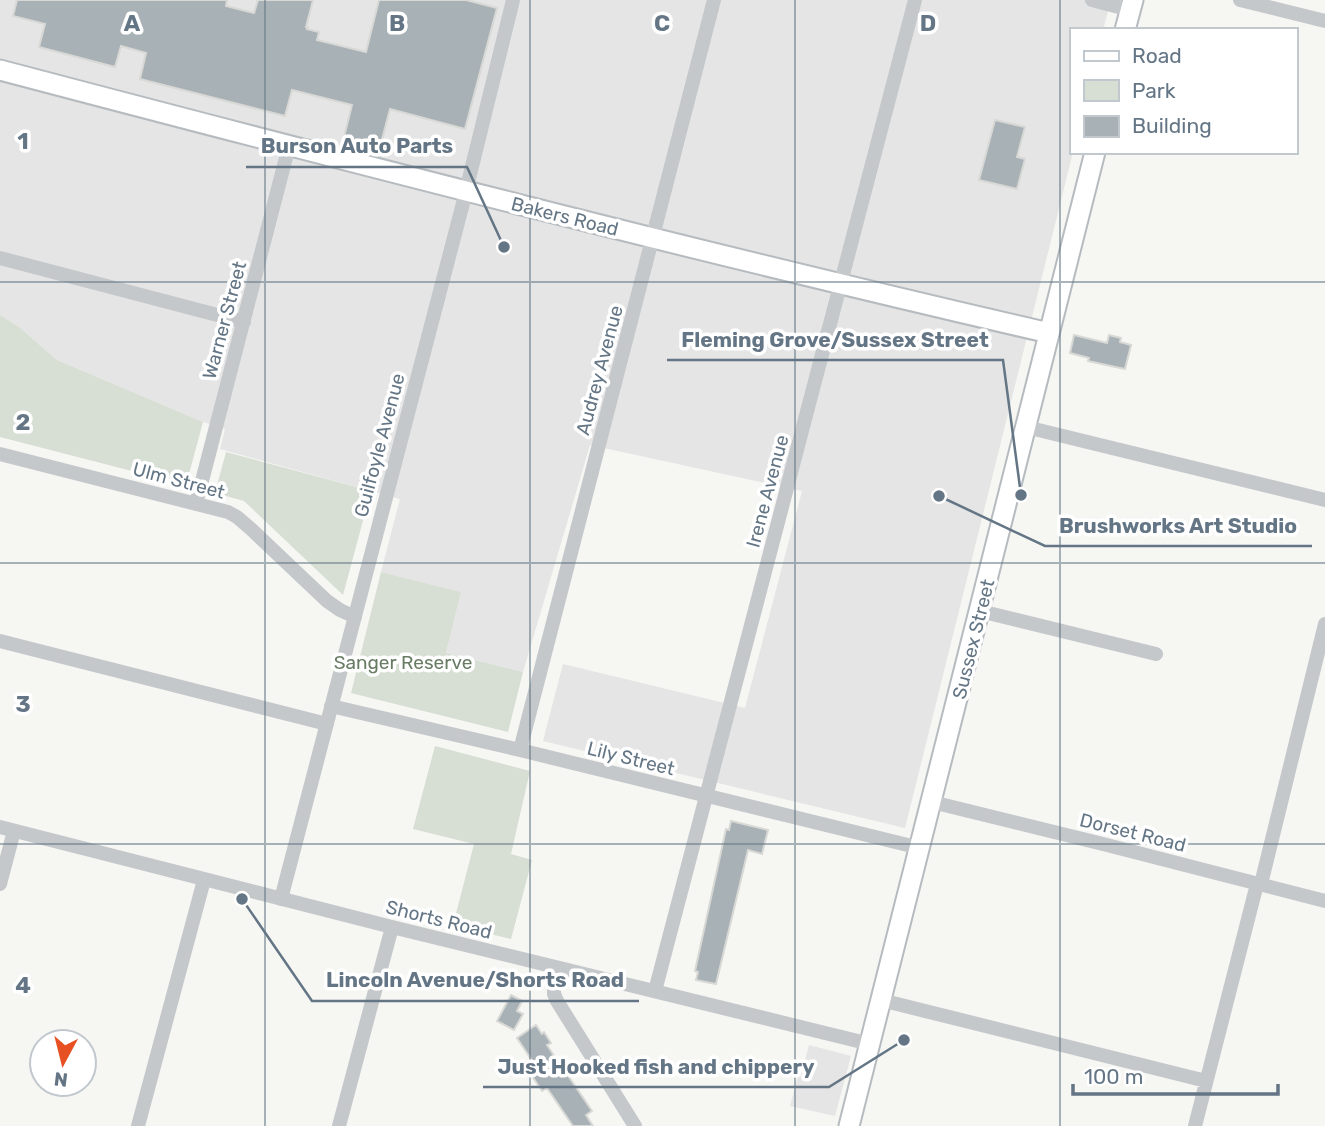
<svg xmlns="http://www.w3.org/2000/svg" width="1325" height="1126" viewBox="0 0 1325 1126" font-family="Rubik,sans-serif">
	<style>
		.built { fill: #e4e5e4 }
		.green { fill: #d7ded4 }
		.building { fill: #a8b1b6; stroke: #d8d8d5; stroke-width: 2 }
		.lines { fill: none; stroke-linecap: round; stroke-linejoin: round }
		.secondary-casing { stroke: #b6bbc0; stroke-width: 23 }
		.street { stroke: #c4c8cb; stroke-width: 14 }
		.secondary { stroke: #fff; stroke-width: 19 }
		.grid { fill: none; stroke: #647685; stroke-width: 2; stroke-opacity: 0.55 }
		.labels { text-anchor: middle; stroke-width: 7; stroke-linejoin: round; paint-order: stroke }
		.street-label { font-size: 19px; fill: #647685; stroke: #fff }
		.park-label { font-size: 19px; fill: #687c64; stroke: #fff }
		.grid-label { font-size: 23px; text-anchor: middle; font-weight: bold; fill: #647685; stroke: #fff; stroke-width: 7; stroke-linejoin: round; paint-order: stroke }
		.leader { fill: none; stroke: #647685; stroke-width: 2.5 }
		.callout-dot { fill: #647685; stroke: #fff; stroke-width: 2.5 }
		.callout-label { font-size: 21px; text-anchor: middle; font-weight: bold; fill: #647685; stroke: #fff; stroke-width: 7; stroke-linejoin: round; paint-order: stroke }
	</style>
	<rect width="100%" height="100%" fill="#f6f6f3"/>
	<path class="built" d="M0 0H1111L1103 30H1071V152H1073L905 828 543 741 563 664 745 708 802 491 590 445 523 672 446 653 461 592 381 572 400 499 220 449 225 429 203 422 57 360 19 327 0 315Z
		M809 1045 851 1056 835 1116 790 1106 798 1076H801Z"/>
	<path class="green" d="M0 315 19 327 57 360 203 422 186 485 0 437Z
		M226 452 371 491 343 595 244 501 215 493Z
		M381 572 461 592 446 653 523 672 508 732 351 693Z
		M435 746 530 771 511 854 532 860 511 939 453 925 474 844 413 829Z"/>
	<path class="building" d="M17 0H227L226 6 254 13 258 0H313L306 27H308L307 29 319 32 317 40 366 52 379 0H466L497 8 465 129 390 109 379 151 343 141 352 105 292 90 285 116 140 79 146 53 121 46 115 67 39 47 45 24 13 16Z
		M995 120 1025 127 1017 157 1025 159 1017 189 979 180Z
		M1074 335 1107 343 1109 335 1121 338 1120 342 1131 345 1125 369 1088 361 1089 358 1070 353Z
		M731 821 768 830 762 854 748 850 716 984 696 980 698 972 695 971 726 829 729 830Z
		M511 995 522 1001 517 1011 523 1014 514 1030 497 1021Z
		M536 1025 542 1034 544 1032 551 1043 547 1045 560 1065 564 1063 570 1072 567 1074 592 1111 586 1115 593 1126H573L547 1088 542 1091 532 1076 536 1074 530 1064 533 1062 517 1038Z"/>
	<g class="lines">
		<g class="secondary-casing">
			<path id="secondary" d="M1125 30 1133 0
				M0 70C349 162 698 252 1049 333
				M849 1126 1095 152"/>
		</g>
		<path class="street" d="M1092 0 1130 10
			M1240 0 1325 21
			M0 258 244 322
			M1026 427 1325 500
			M0 454 228 512 237 517 251 529 327 601 340 610 355 617
			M196 504 289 146
			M980 611 1156 654
			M0 641 327 724
			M331 706 520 750 920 848
			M520 750 714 0
			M932 802 1103 844 1325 901
			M0 827 392 927 870 1044
			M0 884 14 831
			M1261 884 1325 624
			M281 899 462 207 513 0
			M554 967V994L557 1001 635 1126
			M655 991 915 0
			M881 1000 1206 1081
			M138 1126 204 880
			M339 1126 392 927
			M1195 1126 1257 884"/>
		<use href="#secondary" class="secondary"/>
	</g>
	<path class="grid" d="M265 0V1126M530 0V1126M795 0V1126M1060 0V1126M0 282H1325M0 563H1325M0 844H1325"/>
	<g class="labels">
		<g class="street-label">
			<text transform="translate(565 216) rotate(14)" y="7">Bakers Road</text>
			<text transform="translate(224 320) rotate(-75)" y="7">Warner Street</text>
			<text transform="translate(599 370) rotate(-75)" y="7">Audrey Avenue</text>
			<text transform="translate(379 445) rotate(-75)" y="7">Guilfoyle Avenue</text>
			<text transform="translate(179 480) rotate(15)" y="7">Ulm Street</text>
			<text transform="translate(767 491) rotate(-75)" y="7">Irene Avenue</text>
			<text transform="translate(973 639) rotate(-76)" y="7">Sussex Street</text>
			<text transform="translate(631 758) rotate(14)" y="7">Lily Street</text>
			<text transform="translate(1133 832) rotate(14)" y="7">Dorset Road</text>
			<text transform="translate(439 919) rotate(14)" y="7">Shorts Road</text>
		</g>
		<g class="park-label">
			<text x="403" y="669">Sanger Reserve</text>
		</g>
	</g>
	<g class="grid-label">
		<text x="132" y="31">A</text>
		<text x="397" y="31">B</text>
		<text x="662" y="31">C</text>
		<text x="928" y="31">D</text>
		<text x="23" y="149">1</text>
		<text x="23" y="430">2</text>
		<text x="23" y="712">3</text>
		<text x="23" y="993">4</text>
	</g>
	<path class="leader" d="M504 247L467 167H246M1021 495L1003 360H667M939 496L1045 546H1312M242 899L312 1001H639M904 1040L829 1087H483"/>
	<g class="callout-dot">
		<circle cx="504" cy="247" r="7"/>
		<circle cx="1021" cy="495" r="7"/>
		<circle cx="939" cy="496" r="7"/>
		<circle cx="242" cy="899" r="7"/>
		<circle cx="904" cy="1040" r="7"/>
	</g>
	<g class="callout-label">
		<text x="357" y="153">Burson Auto Parts</text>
		<text x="835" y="347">Fleming Grove/Sussex Street</text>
		<text x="1178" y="533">Brushworks Art Studio</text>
		<text x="475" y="987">Lincoln Avenue/Shorts Road</text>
		<text x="656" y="1074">Just Hooked fish and chippery</text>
	</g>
	<rect x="1070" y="28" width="228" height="126" fill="#ffffff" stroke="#c1c8ce" stroke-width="2"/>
	<rect x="1084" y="51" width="35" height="10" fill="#ffffff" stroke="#c1c8ce" stroke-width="2"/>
	<text x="1132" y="63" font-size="21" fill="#647685">Road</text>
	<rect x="1084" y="80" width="35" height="21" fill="#d7ded4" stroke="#c1c8ce" stroke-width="2"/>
	<text x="1132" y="98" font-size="21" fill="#647685">Park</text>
	<rect x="1084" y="116" width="35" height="21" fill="#a8b1b6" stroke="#c1c8ce" stroke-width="2"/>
	<text x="1132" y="133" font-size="21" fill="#647685">Building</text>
	<g transform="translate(63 1063) rotate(187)"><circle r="33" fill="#ffffff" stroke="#c1c8ce" stroke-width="2"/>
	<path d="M0-5L12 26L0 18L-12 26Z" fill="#e75022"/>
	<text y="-10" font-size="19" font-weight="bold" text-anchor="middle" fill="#647685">N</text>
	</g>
	<path d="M1073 1084v10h205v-10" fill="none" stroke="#647685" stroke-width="3.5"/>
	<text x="1084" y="1084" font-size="21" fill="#647685" stroke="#ffffff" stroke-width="5" paint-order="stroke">100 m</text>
</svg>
